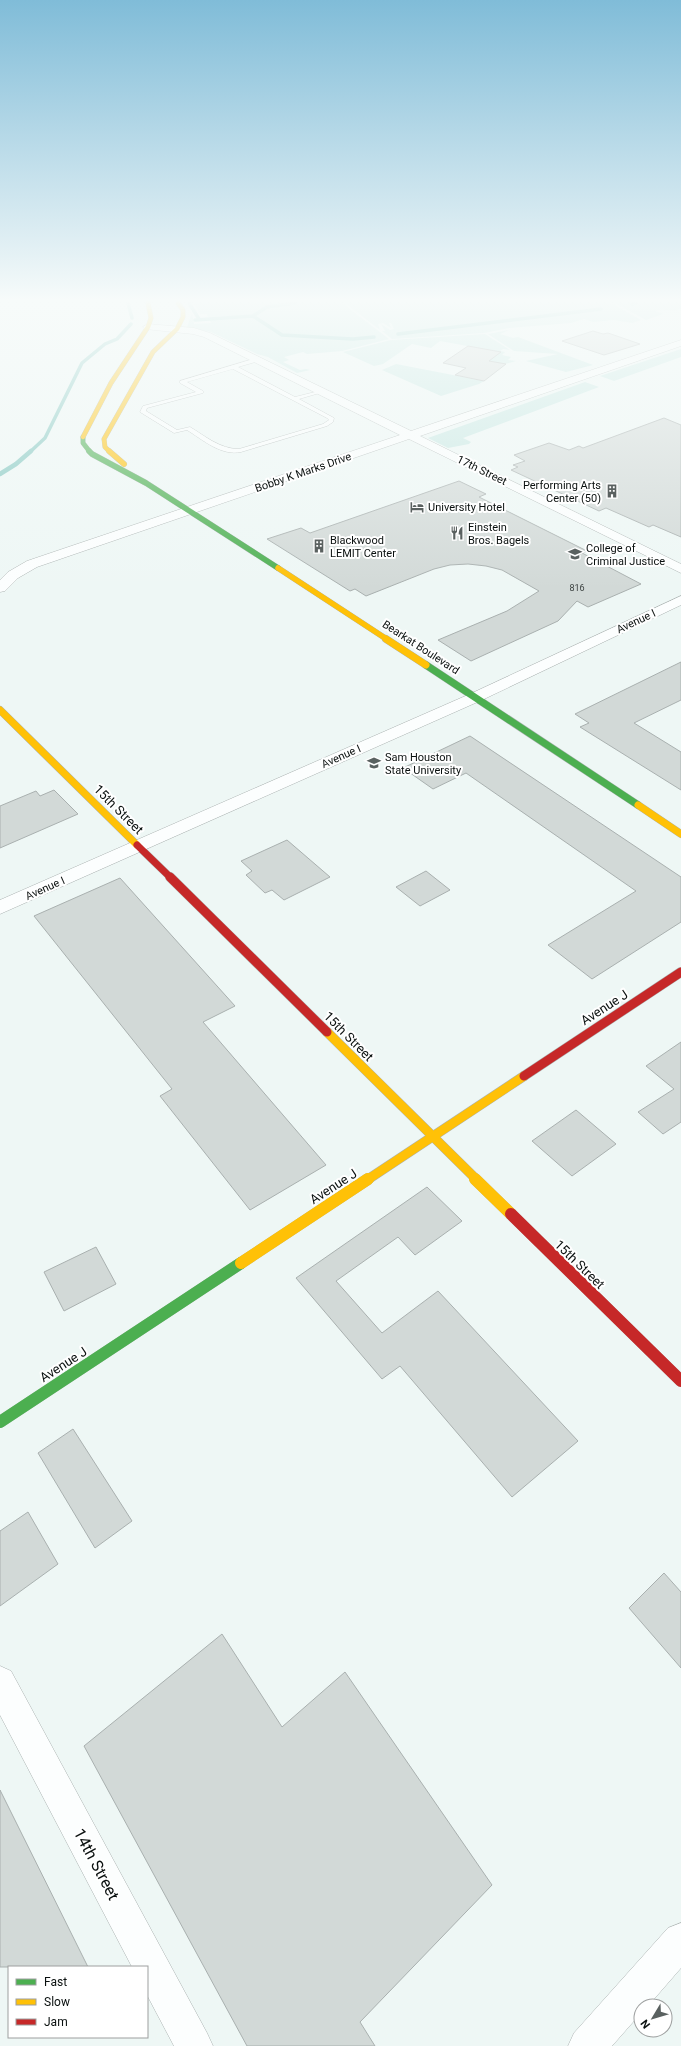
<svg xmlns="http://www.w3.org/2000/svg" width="681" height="2046" viewBox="0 0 681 2046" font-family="Roboto,sans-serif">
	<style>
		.green { fill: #c6e7e2 }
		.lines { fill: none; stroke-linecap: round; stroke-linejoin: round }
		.stream-far1 { stroke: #84c7c0; stroke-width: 3.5 }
		.stream { stroke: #84c7c0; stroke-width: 4.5 }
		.building { fill: #d2d9d7; stroke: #a9b0af }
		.lane-casing { stroke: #abb2b1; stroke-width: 1 }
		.street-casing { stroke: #abb2b1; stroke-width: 1 }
		.fast-far3-casing { stroke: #abb2b1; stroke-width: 5 }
		.fast-far2-casing { stroke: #abb2b1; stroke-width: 6 }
		.fast-far1-casing { stroke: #abb2b1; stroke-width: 8 }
		.fast-casing { stroke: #abb2b1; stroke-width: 12 }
		.slow-far4-casing { stroke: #abb2b1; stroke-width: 5 }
		.slow-far3-casing { stroke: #abb2b1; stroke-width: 6 }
		.slow-far2-casing { stroke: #abb2b1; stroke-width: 8 }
		.slow-far1-casing { stroke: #abb2b1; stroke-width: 10 }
		.slow-casing { stroke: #abb2b1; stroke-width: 12 }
		.jam-far2-casing { stroke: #abb2b1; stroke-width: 8 }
		.jam-far1-casing { stroke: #abb2b1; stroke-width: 10 }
		.jam-casing { stroke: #abb2b1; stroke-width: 12 }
		.lane { fill: #fcfefe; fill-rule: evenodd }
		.street { fill: #fcfefe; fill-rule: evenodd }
		.fast-far3 { stroke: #4caf50; stroke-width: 4.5 }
		.fast-far2 { stroke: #4caf50; stroke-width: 5.5 }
		.fast-far1 { stroke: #4caf50; stroke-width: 7 }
		.fast { stroke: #4caf50; stroke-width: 12 }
		.slow-far4 { stroke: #ffc107; stroke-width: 4.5 }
		.slow-far3 { stroke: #ffc107; stroke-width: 5.5 }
		.slow-far2 { stroke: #ffc107; stroke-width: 7 }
		.slow-far1 { stroke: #ffc107; stroke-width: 9 }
		.slow { stroke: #ffc107; stroke-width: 12 }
		.jam-far2 { stroke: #c62828; stroke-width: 7 }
		.jam-far1 { stroke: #c62828; stroke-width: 9 }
		.jam { stroke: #c62828; stroke-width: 12 }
		.labels { text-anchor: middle; stroke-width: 4; stroke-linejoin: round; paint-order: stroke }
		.far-number-label { font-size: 9px; fill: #3c4241 }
		.far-street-label { font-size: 11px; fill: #0a100f; stroke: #fff }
		.far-poi-label { font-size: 11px; fill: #0a100f; stroke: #fff; text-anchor: start }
		.street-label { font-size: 13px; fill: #0a100f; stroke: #fff }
		.near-street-label { font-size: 16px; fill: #0a100f; stroke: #fff }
	</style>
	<rect width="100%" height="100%" fill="#eef7f5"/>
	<path class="green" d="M194 303H342L389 339 342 351 307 354 303 352 284 357 289 360 283 362 300 370 306 369 310 370 297 373 268 357 257 354 211 332 187 327 192 313 194 324 211 323 210 320 254 317V315L208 317 207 314H200Z
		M345 303H611L641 320 632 323 614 320 593 322 584 319 571 323 509 328 484 333 392 339 382 331H385L381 324 390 330 394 329 391 323H389L391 328 383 323 378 324 380 330Z
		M615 303H681V309C671 312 664 308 655 311L663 314 646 320Z
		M509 330 500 334 513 338 518 337 593 365 566 372 526 361 558 354 514 351 488 334Z
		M485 334 510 350 503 349 500 351 505 352 502 355 511 357 508 360 516 361 505 364 489 361 500 352 440 341 431 348 412 344 383 364 374 366 343 352 391 340Z
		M681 349V357L614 381 600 376Z
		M396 364 484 381 479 384 441 396 382 370Z
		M585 382 599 387 463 438 471 442 469 444 448 448 428 438Z"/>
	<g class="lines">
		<path class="stream-far1" d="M128 303 132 318
			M189 303 199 319
			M632 304 636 303
			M253 316 267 307 295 303
			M195 320 253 316 282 335 353 339 374 337
			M398 334 601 309
			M30 452 45 438 82 363 105 344 117 339 131 324"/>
		<path class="stream" d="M0 474 16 464 31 451"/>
	</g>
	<path class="building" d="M593 331 603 334 608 333 640 344 604 355 562 341Z
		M468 346 501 352 489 361 506 364 484 381 455 375 466 368 443 363Z
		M664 418 681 425V537L653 525 649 527 606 508 599 511 511 470 518 467 513 465 525 461 514 455 549 443 569 450 579 446 583 448Z
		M459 481 486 494 479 497 587 551 582 553 641 584 588 607 577 601 558 621 471 661 438 640 507 611 539 591 502 570 486 566 468 564 450 565 434 569 366 596 355 589 350 591 267 539 301 528 310 533Z
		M681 662V700L634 723 681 752V790L580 727 589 723 575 714Z
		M470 736 681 877V922L592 979 548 945 636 891 466 773 433 789 403 768Z
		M54 790 78 814 0 848V806L36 791 40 796Z
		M287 840 330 877 284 900 272 890 265 893 246 875 252 871 241 861Z
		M426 871 450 890 420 906 396 887Z
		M120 878 235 1006 203 1022 326 1165 250 1210 160 1096 172 1089 34 916Z
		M681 1042V1122L663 1134 638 1112 674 1089 646 1066Z
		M576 1110 616 1144 572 1176 532 1141Z
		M427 1187 462 1221 415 1255 398 1237 336 1281 382 1333 438 1291 578 1441 512 1497 400 1366 382 1379 296 1278Z
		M96 1247 116 1284 64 1311 44 1272Z
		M73 1429 132 1521 95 1548 38 1453Z
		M28 1512 58 1564 0 1606V1531Z
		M664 1573 681 1592V1668L629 1608Z
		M222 1634 282 1727 345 1672 492 1885 360 2022 375 2046H247L84 1746Z
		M0 1790 88 1967H0Z"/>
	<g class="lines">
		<g class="lane-casing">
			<path id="lane" d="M257 358 259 361 238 367 295 397 323 390V392L299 399 334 418 333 422 327 426 241 452C221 456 203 440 187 430L174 433 140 412 143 406 196 392 180 383V381ZM233 369 327 418 329 420 323 424 239 449C220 449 205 436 190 427L177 430 146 411 147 408 203 393V391L187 382Z"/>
		</g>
		<g class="street-casing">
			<path id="street" d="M148 324 194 328 210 333 411 431 681 340V346L420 436 681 564V573L409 439 37 567 18 578 5 591 0 592V580L8 572 27 561 400 435 204 337 193 334 145 329 143 327Z
				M681 596V605L482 700 0 914V900L470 694Z
				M0 1666 11 1671 207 2033 213 2046H174L147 1995V1967H132L0 1715Z
				M681 1923V1968L648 2006H641V2013L612 2046H568L574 2033 668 1928Z"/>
		</g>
		<g class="fast-far3-casing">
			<path id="fast-far3" d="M83 437V443L90 452"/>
		</g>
		<g class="fast-far2-casing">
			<path id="fast-far2" d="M89 451 92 454 146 483 278 568"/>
		</g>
		<g class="fast-far1-casing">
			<path id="fast-far1" d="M426 665 638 805"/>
		</g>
		<g class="fast-casing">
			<path id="fast" d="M0 1422 241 1263"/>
		</g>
		<g class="slow-far4-casing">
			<path id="slow-far4" d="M83 437 111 383 148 327 151 318 148 303
				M110 452 105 447 104 439 153 352 177 329 183 317V310L178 303"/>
		</g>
		<g class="slow-far3-casing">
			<path id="slow-far3" d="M109 451 124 464
				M278 568 388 640"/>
		</g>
		<g class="slow-far2-casing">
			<path id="slow-far2" d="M386 639 426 665
				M0 710 137 845
				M638 805 681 834"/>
		</g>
		<g class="slow-far1-casing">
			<path id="slow-far1" d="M327 1032 477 1180
				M367 1180 524 1076"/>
		</g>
		<g class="slow-casing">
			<path id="slow" d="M475 1179 511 1214
				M241 1263 368 1179"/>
		</g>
		<g class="jam-far2-casing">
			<path id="jam-far2" d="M137 845 171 878"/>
		</g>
		<g class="jam-far1-casing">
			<path id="jam-far1" d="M170 877 327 1032
				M524 1076 681 972"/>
		</g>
		<g class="jam-casing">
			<path id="jam" d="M511 1214 681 1381"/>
		</g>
		<use href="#lane" class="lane"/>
		<use href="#street" class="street"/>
		<use href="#fast-far3" class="fast-far3"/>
		<use href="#fast-far2" class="fast-far2"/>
		<use href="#fast-far1" class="fast-far1"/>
		<use href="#fast" class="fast"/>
		<use href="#slow-far4" class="slow-far4"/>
		<use href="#slow-far3" class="slow-far3"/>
		<use href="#slow-far2" class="slow-far2"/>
		<use href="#slow-far1" class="slow-far1"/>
		<use href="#slow" class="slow"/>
		<use href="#jam-far2" class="jam-far2"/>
		<use href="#jam-far1" class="jam-far1"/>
		<use href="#jam" class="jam"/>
	</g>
	<linearGradient id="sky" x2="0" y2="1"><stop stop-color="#80bcd8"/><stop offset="0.51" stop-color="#f7fbfa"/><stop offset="1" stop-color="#f7fbfa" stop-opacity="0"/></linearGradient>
	<rect width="681" height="589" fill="url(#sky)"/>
	<defs>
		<g id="building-bare" transform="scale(1.08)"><path d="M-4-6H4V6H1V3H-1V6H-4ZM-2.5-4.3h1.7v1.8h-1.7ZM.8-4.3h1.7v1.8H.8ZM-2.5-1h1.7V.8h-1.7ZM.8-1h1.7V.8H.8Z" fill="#5a6160" stroke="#fff" stroke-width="2.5" paint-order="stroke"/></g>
		<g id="hotel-bare" transform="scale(1.08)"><path d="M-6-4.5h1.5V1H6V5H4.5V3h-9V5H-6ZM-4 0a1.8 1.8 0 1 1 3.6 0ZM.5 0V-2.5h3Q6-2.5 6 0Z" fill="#5a6160" stroke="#fff" stroke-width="2.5" paint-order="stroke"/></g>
		<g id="restaurant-bare" transform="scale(1.08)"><path d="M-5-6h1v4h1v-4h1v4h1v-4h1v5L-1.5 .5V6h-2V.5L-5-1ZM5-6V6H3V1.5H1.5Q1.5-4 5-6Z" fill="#5a6160" stroke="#fff" stroke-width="2.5" paint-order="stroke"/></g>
		<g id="university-bare" transform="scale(1.08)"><path d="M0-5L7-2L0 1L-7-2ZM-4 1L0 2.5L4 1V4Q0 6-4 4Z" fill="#5a6160" stroke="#fff" stroke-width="2.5" paint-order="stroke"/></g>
	</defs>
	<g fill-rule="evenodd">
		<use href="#building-bare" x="612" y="491"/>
		<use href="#hotel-bare" x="417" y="507"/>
		<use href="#restaurant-bare" x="457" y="533"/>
		<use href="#building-bare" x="319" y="546"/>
		<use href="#university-bare" x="575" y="554"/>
		<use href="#university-bare" x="374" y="763"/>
	</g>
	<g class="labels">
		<g class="far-number-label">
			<text x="577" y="591">816</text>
		</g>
		<g class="far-street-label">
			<text transform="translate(482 470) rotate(26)" y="4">17th Street</text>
			<text transform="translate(303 472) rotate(-19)" y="4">Bobby K Marks Drive</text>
			<text transform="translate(636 621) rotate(-25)" y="4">Avenue I</text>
			<text transform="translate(421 647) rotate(33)" y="4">Bearkat Boulevard</text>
			<text transform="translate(341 756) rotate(-24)" y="4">Avenue I</text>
			<text transform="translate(45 888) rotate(-24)" y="4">Avenue I</text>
		</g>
		<g class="far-poi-label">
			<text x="601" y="489" text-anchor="end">Performing Arts<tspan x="601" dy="13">Center (50)</tspan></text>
			<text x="428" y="511">University Hotel</text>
			<text x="468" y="531">Einstein<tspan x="468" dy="13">Bros. Bagels</tspan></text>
			<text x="330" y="544">Blackwood<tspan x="330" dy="13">LEMIT Center</tspan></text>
			<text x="586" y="552">College of<tspan x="586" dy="13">Criminal Justice</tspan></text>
			<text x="385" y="761">Sam Houston<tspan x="385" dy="13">State University</tspan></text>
		</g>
		<g class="street-label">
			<text transform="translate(119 809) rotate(45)" y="5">15th Street</text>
			<text transform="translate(604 1007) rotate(-33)" y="5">Avenue J</text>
			<text transform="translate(349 1036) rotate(45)" y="5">15th Street</text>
			<text transform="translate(333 1186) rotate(-33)" y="5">Avenue J</text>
			<text transform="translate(580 1264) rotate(44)" y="5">15th Street</text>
			<text transform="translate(63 1364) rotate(-33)" y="5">Avenue J</text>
		</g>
		<g class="near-street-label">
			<text transform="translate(97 1864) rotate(62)" y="6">14th Street</text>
		</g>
	</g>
	<rect x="8" y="1966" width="140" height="72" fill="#ffffff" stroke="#9d9f9f"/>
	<rect x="16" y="1979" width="20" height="6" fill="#4caf50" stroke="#9d9f9f"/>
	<text x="44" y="1986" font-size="12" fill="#0a100f">Fast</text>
	<rect x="16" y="1999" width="20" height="6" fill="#ffc107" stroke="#9d9f9f"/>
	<text x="44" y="2006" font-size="12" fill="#0a100f">Slow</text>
	<rect x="16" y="2019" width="20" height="6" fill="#c62828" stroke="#9d9f9f"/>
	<text x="44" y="2026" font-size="12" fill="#0a100f">Jam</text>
	<g transform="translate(653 2018) rotate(232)"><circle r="19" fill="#ffffff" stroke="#9d9f9f"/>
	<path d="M0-3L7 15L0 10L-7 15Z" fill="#5a6160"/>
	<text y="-6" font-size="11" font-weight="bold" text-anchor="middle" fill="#0a100f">N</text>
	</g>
</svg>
